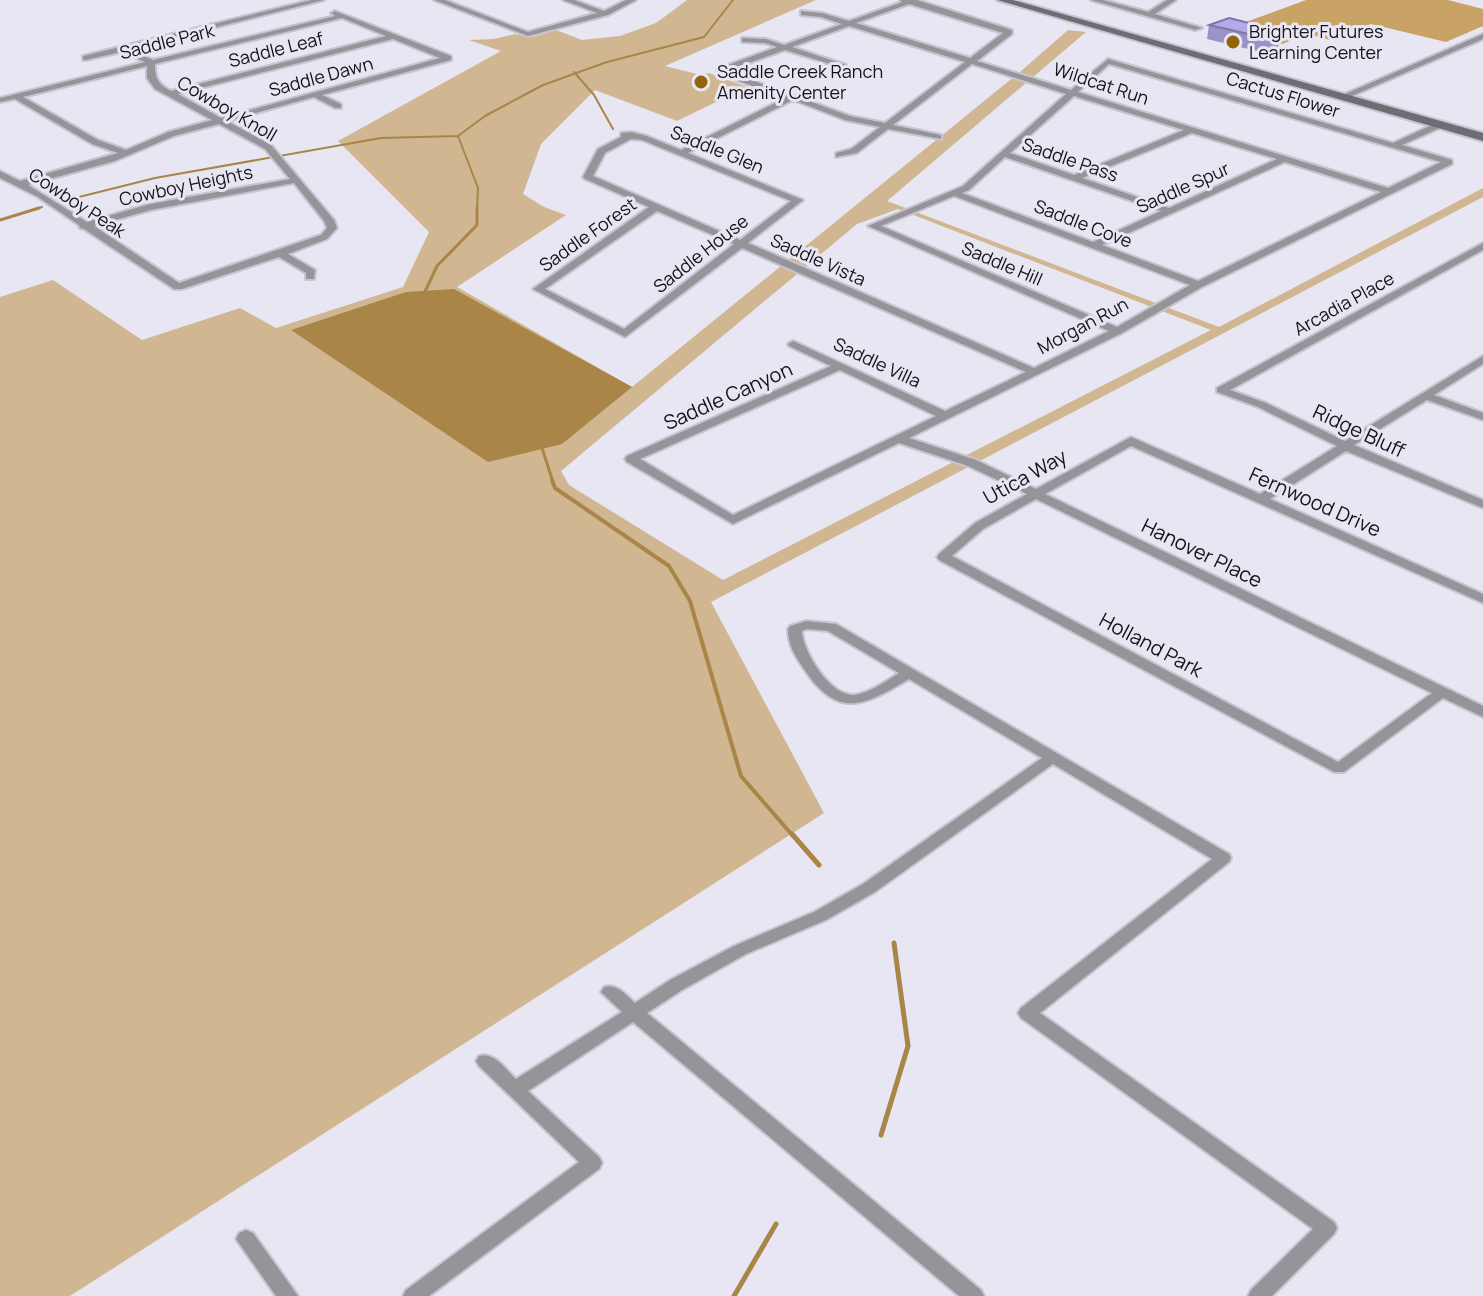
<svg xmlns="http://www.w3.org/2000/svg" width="1483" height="1296" viewBox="0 0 1483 1296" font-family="Manrope,sans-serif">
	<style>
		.green { fill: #d0b791; fill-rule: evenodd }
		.forest { fill: #c9a366 }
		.water { fill: #a98548 }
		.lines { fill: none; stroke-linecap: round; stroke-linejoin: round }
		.stream-far3 { stroke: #a98548; stroke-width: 2 }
		.stream-far2 { stroke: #a98548; stroke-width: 3 }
		.stream-far1 { stroke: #a98548; stroke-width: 4 }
		.stream { stroke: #a98548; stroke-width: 5 }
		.street-casing { stroke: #c6c4d0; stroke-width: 4 }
		.secondary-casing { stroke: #c6c4d0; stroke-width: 4 }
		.street { fill: #959499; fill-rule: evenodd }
		.secondary { fill: #6e6d74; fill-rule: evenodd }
		.wall { fill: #9c92c8 }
		.building { fill: #b5aae9; stroke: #7f77a3; stroke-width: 2 }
		.poi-dot { fill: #90650d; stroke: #e8e6f3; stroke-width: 3 }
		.labels { text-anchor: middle; stroke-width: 6; stroke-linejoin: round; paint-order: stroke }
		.far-poi-label { font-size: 18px; fill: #141317; stroke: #e8e6f3; text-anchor: start }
		.far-street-label { font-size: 18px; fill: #141317; stroke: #e8e6f3 }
		.street-label { font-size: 20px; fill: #141317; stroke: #e8e6f3 }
	</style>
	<rect width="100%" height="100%" fill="#e8e6f3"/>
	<path class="green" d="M687 0H816L665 66 701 75 709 73 747 87 677 121 595 90 541 144 523 194 544 207 566 215 457 287 632 387 1020 72 1068 30 1086 32 887 201 1219 327 1483 188V197L711 602 824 813 70 1296H0V297L53 280 142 340 240 308 276 328 403 287 429 232 338 141 501 51 469 40 494 39 515 34 533 37 556 30 582 40 620 36 656 23ZM898 209 1211 330 723 580 569 485 561 471 857 224Z"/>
	<path class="forest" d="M1306 0H1448L1483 9V26L1446 42 1371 24 1330 40 1308 34 1282 44 1227 29Z"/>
	<path class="water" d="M454 289 632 387 562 444 488 462 291 330 406 292Z"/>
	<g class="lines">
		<path class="stream-far3" d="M574 72 594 95 613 129
			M63 201 155 178 381 138 458 136
			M33 210 42 207
			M477 210 478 188 458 136 485 116 543 85 607 62 704 37 733 0"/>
		<path class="stream-far2" d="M0 220 39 208
			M423 296 437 266 477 225V208
			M541 445 553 482"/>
		<path class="stream-far1" d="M552 480 555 488 669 566 690 601 741 776 793 836"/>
		<path class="stream" d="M792 834 819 865
			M881 1135 908 1046 894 943
			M734 1296 776 1224"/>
		<g class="street-casing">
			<path id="street" d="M311 0H324L130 49 153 60 335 16 331 13 335 11 451 56V60L322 95 341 104V108H335L314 97 227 121 271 145 334 220 337 228 327 239 288 254 315 270 314 279H306V273L279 257 182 289H174L84 229 80 228 79 225 38 197 0 178V171L20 181 118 153 92 144 15 99 0 102V98L145 62 121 52 86 60H83V56ZM342 18 386 36 171 91C158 84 155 79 155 64ZM393 39 440 58 221 118 178 94ZM147 66V78L155 89 212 120 168 132 126 150 98 140 23 97ZM219 124 265 149 290 179 150 204 87 222 28 185 115 161 174 136ZM294 183 324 221 327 228 321 235 179 283 94 226 151 210Z
				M434 0H445L528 32 597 13 563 0H574L604 11 626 0H636L608 15 528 36Z
				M900 0H917L1012 30V34L977 61 1071 90 1108 59 1393 143 1436 123H1442V127L1402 145 1452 160V164L1202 287 1122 333 909 438 976 460 1036 489 1131 437 1260 494 1337 446 1258 407 1217 392V388L1483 243V250L1230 390 1266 403 1345 441 1483 356V364L1434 395 1483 413V420L1427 400 1354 445 1483 500V508L1346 451 1270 499 1483 594V603L1131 446 1045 494 1483 706V717L1443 698 1344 772H1334L939 560 937 557 939 554 975 523 1027 494 968 466 899 443 733 524 627 462 625 459 627 456 831 366 789 346 788 344 793 341 945 411 1026 372 742 248 625 337 533 289 649 207 585 179 583 177 598 149 621 137V133L631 132 647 136 681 150 785 98 717 73V69L777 47 765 43 742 42V38L766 39 784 45 842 24 821 17 801 15V11L822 13 849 21 902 2ZM909 4 1003 33 970 58 856 23ZM849 26 965 62 885 123 850 116 727 71 785 50 846 69V65L792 47ZM972 64 1066 94 963 186 868 226 1109 331 1034 368 748 243 803 200 688 153 793 100 845 120 880 127 851 149 836 153V157L857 153 888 129 941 139V135L893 125ZM1109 64 1441 162 1388 188 1078 92ZM1074 96 1184 130 1074 175 1010 153ZM1192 133 1277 159 1169 208 1082 178ZM631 139 642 140 791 201 740 240 593 176 605 153ZM1005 157 1161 211 1093 242 962 193 969 190ZM1285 162 1381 192 1198 281 1102 245ZM954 196 1190 285 1117 327 881 226ZM657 211 734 244 624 329 545 289ZM840 370 936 416 733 515 640 459ZM1036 499 1432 693 1338 762 952 556 983 529Z
				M1091 0H1103L1148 12 1167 0H1176L1155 14 1202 28 1195 30Z
				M1483 34V39L1345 99 1338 97Z
				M806 621 836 624 1229 854 1231 858 1229 862 1040 1013 1334 1222 1337 1228 1334 1234 1272 1296H1248L1251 1290 1313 1229 1021 1018 1018 1013 1021 1008 1212 859 1053 764 875 892 826 920 746 954 682 990 647 1013 981 1290 984 1296H959L633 1022 528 1091 599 1157 602 1163 599 1169 429 1296H403L406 1290 579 1162 479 1066 476 1061 479 1056C494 1051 506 1070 516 1079L622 1012 601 992 604 987C617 983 626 995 635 1003L670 980 734 946 814 912 863 884 1042 758 909 679C864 706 838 720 804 669 795 656 788 645 788 629L790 626ZM807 629 828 631 899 673C886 681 870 693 854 695 830 696 803 652 802 631Z
				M246 1230 253 1233 298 1296H276L236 1239 239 1233Z"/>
		</g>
		<g class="secondary-casing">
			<path id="secondary" d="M997 0H1013L1483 133V141Z"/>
		</g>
		<use href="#street" class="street"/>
		<use href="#secondary" class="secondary"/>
	</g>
	<path class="wall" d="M1209 25 1281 31 1277 56 1207 39Z"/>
	<path class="building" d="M1229 18 1281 31 1279 41 1209 25Z"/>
	<g class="poi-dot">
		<circle cx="1233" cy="42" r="8"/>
		<circle cx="701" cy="82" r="8"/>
	</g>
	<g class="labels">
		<g class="far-poi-label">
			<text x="1249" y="38">Brighter Futures<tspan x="1249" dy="21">Learning Center</tspan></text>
			<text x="717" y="78">Saddle Creek Ranch<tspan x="717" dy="21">Amenity Center</tspan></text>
		</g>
		<g class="far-street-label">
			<text transform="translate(167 42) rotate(-14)" y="6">Saddle Park</text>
			<text transform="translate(276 50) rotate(-14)" y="6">Saddle Leaf</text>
			<text transform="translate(321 77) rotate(-15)" y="6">Saddle Dawn</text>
			<text transform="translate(1101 84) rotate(18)" y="6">Wildcat Run</text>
			<text transform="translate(1283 95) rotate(17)" y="6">Cactus Flower</text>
			<text transform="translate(227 109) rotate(30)" y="6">Cowboy Knoll</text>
			<text transform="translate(717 150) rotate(22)" y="6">Saddle Glen</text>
			<text transform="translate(1070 160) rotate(19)" y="6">Saddle Pass</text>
			<text transform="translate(186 186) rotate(-12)" y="6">Cowboy Heights</text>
			<text transform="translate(1183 188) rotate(-24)" y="6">Saddle Spur</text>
			<text transform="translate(77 203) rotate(33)" y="6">Cowboy Peak</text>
			<text transform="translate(1083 224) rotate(21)" y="6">Saddle Cove</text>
			<text transform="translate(588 235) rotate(-35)" y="6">Saddle Forest</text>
			<text transform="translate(701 254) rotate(-38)" y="6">Saddle House</text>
			<text transform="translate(818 260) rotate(24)" y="6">Saddle Vista</text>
			<text transform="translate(1002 264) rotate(23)" y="6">Saddle Hill</text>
			<text transform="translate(1344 304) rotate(-29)" y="6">Arcadia Place</text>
			<text transform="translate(1083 326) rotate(-28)" y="6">Morgan Run</text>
			<text transform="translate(877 363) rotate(25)" y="6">Saddle Villa</text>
		</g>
		<g class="street-label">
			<text transform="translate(728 396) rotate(-24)" y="7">Saddle Canyon</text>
			<text transform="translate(1359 431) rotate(25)" y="7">Ridge Bluff</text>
			<text transform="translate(1025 477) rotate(-29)" y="7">Utica Way</text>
			<text transform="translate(1315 502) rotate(24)" y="7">Fernwood Drive</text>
			<text transform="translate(1202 553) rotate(26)" y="7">Hanover Place</text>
			<text transform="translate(1151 645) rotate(28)" y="7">Holland Park</text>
		</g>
	</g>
</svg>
